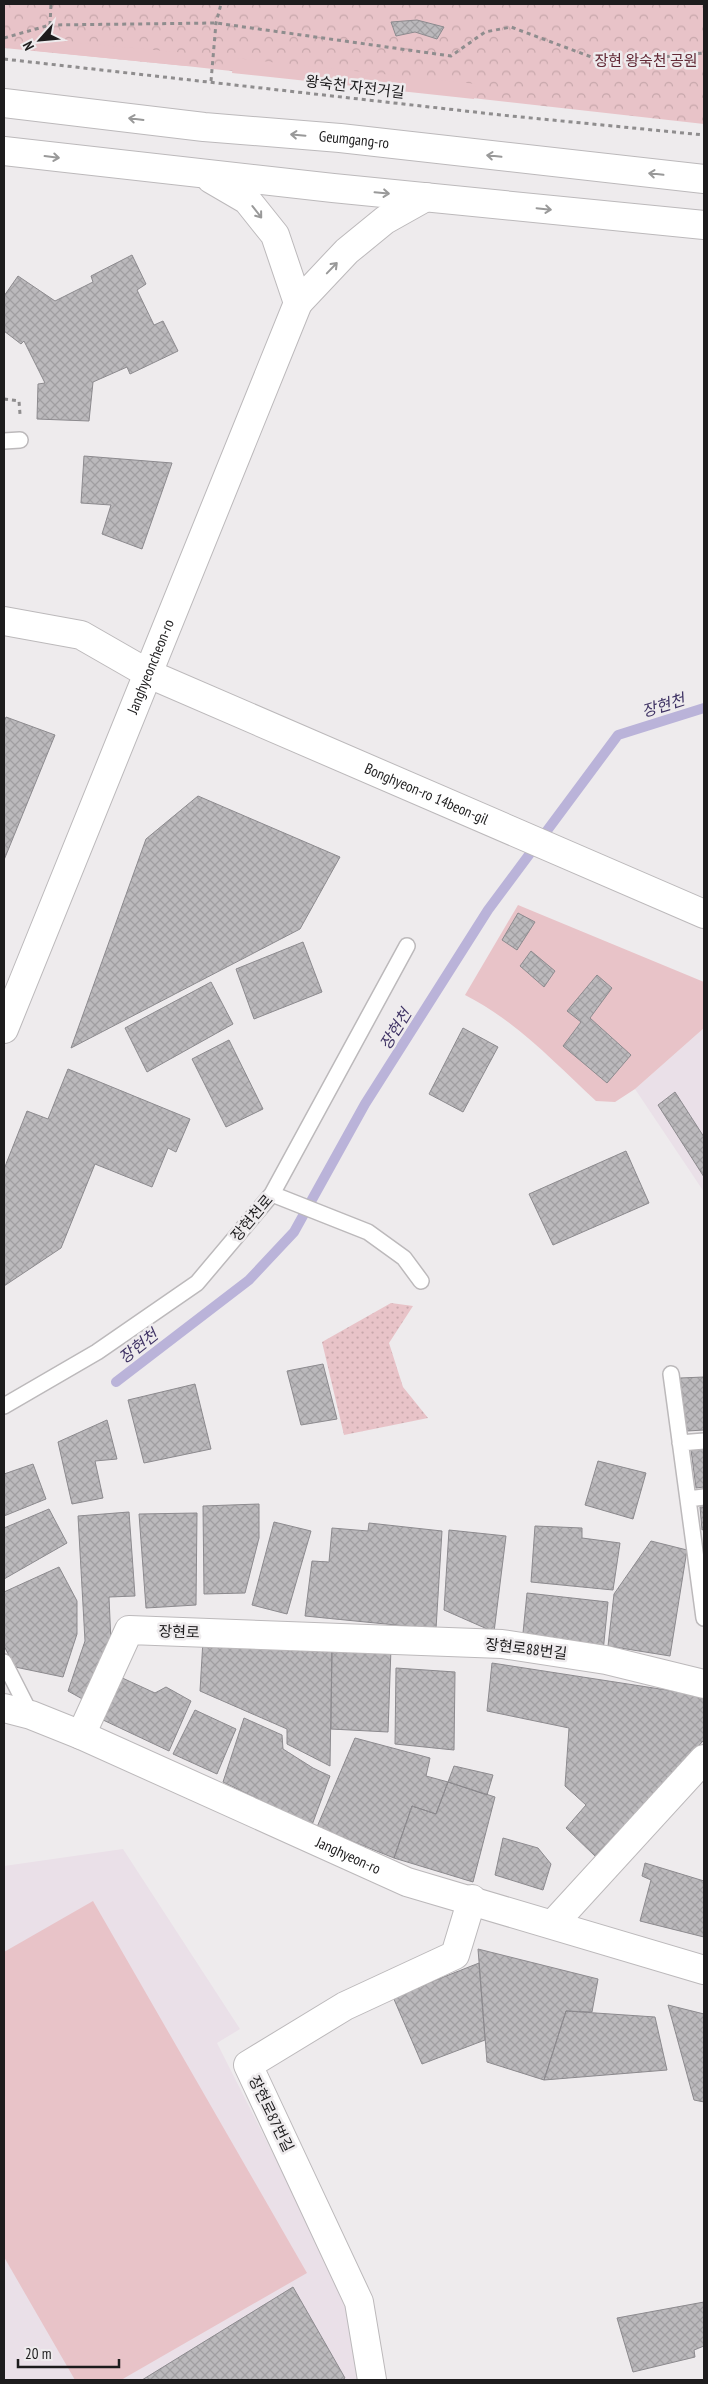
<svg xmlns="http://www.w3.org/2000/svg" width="708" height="2384" viewBox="0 0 708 2384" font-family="'PT Sans Narrow','Noto Sans KR',sans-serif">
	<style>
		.built { fill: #eae0e8 }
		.grass { fill: url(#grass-dots) }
		.park { fill: url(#park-crowns) }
		.garden { fill: #e8c3c8 }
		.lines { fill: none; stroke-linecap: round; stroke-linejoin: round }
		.stream { stroke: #bab3d9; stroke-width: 10 }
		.building { fill: url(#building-cross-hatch); stroke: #8c8a8e }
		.service-casing { stroke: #bcb9bb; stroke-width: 18 }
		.minor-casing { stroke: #bcb9bb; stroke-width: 30 }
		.secondary-casing { stroke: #bcb9bb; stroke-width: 30 }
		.path { stroke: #8f8d8e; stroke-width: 3; stroke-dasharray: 4 4; stroke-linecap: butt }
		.service { stroke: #fff; stroke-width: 15 }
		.minor { stroke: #fff; stroke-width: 28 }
		.secondary { stroke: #fff; stroke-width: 28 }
		.oneway { stroke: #999 }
		.labels { text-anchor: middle; stroke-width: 5; stroke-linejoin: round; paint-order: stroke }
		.park-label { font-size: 15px; fill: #622835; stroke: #eeebed }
		.street-label { font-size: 15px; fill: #1d1c1d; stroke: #eeebed }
		.water-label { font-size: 16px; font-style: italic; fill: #403465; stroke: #eeebed }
	</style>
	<defs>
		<pattern id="grass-dots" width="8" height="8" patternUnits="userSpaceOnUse" patternTransform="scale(1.25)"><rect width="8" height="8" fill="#e8c3c8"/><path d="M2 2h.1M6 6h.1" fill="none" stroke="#c7a7ab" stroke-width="1.8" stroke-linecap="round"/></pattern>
		<pattern id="park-crowns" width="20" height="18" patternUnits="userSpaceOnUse" patternTransform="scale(1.25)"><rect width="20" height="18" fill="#e8c3c8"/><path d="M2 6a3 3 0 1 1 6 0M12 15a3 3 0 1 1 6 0" fill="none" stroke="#c7a7ab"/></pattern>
		<pattern id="building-cross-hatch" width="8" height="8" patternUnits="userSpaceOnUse" patternTransform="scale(1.25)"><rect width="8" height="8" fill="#bbb9bc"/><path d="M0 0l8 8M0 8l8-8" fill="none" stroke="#a09ea1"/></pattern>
	</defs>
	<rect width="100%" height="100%" fill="#eeebed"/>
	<path class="built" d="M704 1028V1192L635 1089Z
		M123 1849 240 2029 217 2043 352 2310 365 2380H4V1866Z"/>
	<path class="grass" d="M391 1303 413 1306 389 1343 403 1387 428 1418 344 1435 322 1342Z"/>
	<path class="park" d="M4 4H704V124L186 66 4 48Z"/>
	<path class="garden" d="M27 38 186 53V66L27 50Z
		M234 58 476 84 474 99 232 73Z
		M518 905 704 982V1028L635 1089 615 1102 596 1101C555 1063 515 1020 465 995Z
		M93 1901 307 2273 121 2380H75L4 2257V1952Z"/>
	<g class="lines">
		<path class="stream" d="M116 1382 249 1280 294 1232 365 1104 488 910 618 735 704 708"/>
	</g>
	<path class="building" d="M417 20 444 27 437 39 415 32 396 36 391 22Z
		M132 255 146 284 137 290 154 325 163 321 178 351 130 374 127 367 93 382 89 421 37 419 38 384 45 383 24 341 21 344 4 331V296L18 276 55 301 93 282 91 276Z
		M84 456 172 463 142 549 102 534 111 505 81 503Z
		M6 717 55 735 4 860V722Z
		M198 796 340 857 300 929 71 1048 146 839Z
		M518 913 535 922 517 950 502 940Z
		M303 942 322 992 254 1019 236 969Z
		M531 951 555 971 544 987 520 966Z
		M597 975 612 988 590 1018 631 1055 607 1083 563 1046 581 1022 567 1011Z
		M211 982 233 1024 147 1072 125 1028Z
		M463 1028 498 1047 463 1112 429 1094Z
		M229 1040 263 1109 226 1127 192 1059Z
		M68 1069 190 1119 176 1152 168 1148 152 1187 95 1164 61 1248 4 1286V1169L27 1111 48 1119Z
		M675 1092 704 1137V1177L658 1105Z
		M626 1151 649 1203 553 1245 529 1194Z
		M323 1364 337 1419 301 1425 287 1371Z
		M704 1377V1430L687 1431 680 1378Z
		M195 1384 211 1449 144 1463 128 1400Z
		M107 1420 117 1459 95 1461 103 1498 72 1504 58 1442Z
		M704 1449V1487L696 1488 691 1450Z
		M598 1461 646 1473 633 1519 585 1505Z
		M33 1464 46 1499 4 1516V1474Z
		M259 1504V1538L245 1593 204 1594 203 1506Z
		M700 1507H704V1529L702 1530Z
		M49 1509 67 1543 4 1579V1528Z
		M129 1512 135 1596 109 1597 111 1643 86 1701 68 1691 85 1641 78 1516Z
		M197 1513 196 1605 146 1608 139 1514Z
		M274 1522 311 1531 287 1614 252 1605Z
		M369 1523 442 1531 436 1629 305 1616 312 1561 329 1562 332 1528 368 1531Z
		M535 1526 582 1528V1538L620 1543 613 1590 531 1582Z
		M449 1530 506 1536 494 1632 444 1610Z
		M651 1541 687 1550 670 1656 608 1646 614 1594Z
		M59 1567 77 1601V1634L63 1677 15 1667 4 1646V1592Z
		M527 1593 608 1602 603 1652 522 1643Z
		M203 1640 332 1645 330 1766 287 1744V1729L200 1691Z
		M332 1645 391 1648 388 1732 331 1729Z
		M492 1663 699 1695 704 1697V1740L595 1856 566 1828 586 1805 565 1786 569 1728 487 1711Z
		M396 1668 455 1672 454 1750 395 1744Z
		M118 1676 155 1693 166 1687 191 1701 169 1751 101 1719Z
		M195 1710 236 1729 217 1774 173 1754Z
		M244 1718 282 1735 283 1749 313 1768 330 1776 312 1825 223 1782Z
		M355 1738 430 1758 426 1776 448 1782 436 1814 412 1806 394 1858 317 1827Z
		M454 1766 493 1775 487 1795 448 1782Z
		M448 1782 495 1797 473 1882 394 1858 412 1806 436 1814Z
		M503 1838 538 1848 551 1864 543 1890 495 1875Z
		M645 1863 704 1881V1937L640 1921 651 1880 642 1876Z
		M478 1949 598 1979 592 2012 566 2011 544 2080 487 2062Z
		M479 1963 485 2040 422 2064 393 1997Z
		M668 2005 704 2014V2102L694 2100Z
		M566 2011 655 2017 667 2070 544 2080Z
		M293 2287 345 2378 342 2380H142Z
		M704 2302V2346L694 2350 695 2357 633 2372 617 2318Z"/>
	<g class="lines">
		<g class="service-casing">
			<path id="service" d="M4 441 20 440
				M272 1194 368 1232 404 1258 421 1281
				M671 1374 704 1618
				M4 1406 97 1352 197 1283 272 1194 407 946
				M680 1443 704 1441
				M688 1499 704 1497
				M4 1662 31 1715"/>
		</g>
		<g class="minor-casing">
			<g id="minor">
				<path id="s1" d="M4 621 81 635 149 674 704 914"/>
				<path id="s2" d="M4 1029 298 303"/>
				<path id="s3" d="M4 1708 31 1715 81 1735 407 1882 704 1970"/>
				<path d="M81 1735 129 1630 502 1644 606 1660 704 1684"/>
				<path d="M553 1924 704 1759"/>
				<path d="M372 2380 359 2302 248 2065 345 2006 455 1955 472 1899"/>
			</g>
		</g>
		<g class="secondary-casing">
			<g id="secondary">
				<path id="s4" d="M4 103 204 127 340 138 704 179"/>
				<path d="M4 151 333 188 704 225"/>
				<path d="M211 179 247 200 275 235 298 303 347 251 385 220 426 197"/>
			</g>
		</g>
		<path class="path" d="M50 25 51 4
			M4 38 50 25 216 23 451 56 485 32 511 27 594 58 621 61 704 53
			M4 59 501 115 704 135
			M211 81 216 23 221 4
			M4 399 19 401 20 414"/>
		<use href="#service" class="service"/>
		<use href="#minor" class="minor"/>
		<use href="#secondary" class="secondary"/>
	</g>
	<defs><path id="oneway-shaft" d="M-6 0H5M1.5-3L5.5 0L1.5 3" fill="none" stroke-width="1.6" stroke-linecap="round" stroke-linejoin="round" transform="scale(1.25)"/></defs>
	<g class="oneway">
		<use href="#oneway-shaft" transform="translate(136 119) rotate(-173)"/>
		<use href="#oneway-shaft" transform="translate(298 135) rotate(-175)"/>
		<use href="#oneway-shaft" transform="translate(494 156) rotate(-174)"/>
		<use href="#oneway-shaft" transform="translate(52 157) rotate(7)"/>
		<use href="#oneway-shaft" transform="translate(656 174) rotate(-174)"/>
		<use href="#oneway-shaft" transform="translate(382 193) rotate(5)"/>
		<use href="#oneway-shaft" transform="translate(544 209) rotate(6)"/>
		<use href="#oneway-shaft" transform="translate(257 212) rotate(52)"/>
		<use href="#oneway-shaft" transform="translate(332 268) rotate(-46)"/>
	</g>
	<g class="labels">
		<g class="park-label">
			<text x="646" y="66">장현 왕숙천 공원</text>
		</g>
		<g class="street-label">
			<text transform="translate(355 87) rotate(7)" y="5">왕숙천 자전거길</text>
			<text dy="5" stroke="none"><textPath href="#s4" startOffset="352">Geumgang-ro</textPath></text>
			<text dy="5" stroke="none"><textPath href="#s2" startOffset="391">Janghyeoncheon-ro</textPath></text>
			<text dy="5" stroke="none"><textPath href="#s1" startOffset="459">Bonghyeon-ro 14beon-gil</textPath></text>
			<text transform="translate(252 1218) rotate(-50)" y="5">장현천로</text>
			<text transform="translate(179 1632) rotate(2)" y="5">장현로</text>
			<text transform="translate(526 1649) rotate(7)" y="5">장현로88번길</text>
			<text dy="5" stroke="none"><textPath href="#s3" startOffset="375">Janghyeon-ro</textPath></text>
			<text transform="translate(271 2114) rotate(64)" y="5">장현로87번길</text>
		</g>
		<g class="water-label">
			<text transform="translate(663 705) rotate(-17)" y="6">장현천</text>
			<text transform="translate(395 1029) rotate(-58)" y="6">장현천</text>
			<text transform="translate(138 1346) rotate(-38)" y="6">장현천</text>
		</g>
	</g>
	<rect width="708" height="2384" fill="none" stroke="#1d1c1d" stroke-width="10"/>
	<g transform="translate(40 40) rotate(243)" stroke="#eeebed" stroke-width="4" paint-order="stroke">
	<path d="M0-4L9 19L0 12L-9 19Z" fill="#1d1c1d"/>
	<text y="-8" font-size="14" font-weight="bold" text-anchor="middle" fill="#1d1c1d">N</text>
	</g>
	<path d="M18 2359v8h101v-8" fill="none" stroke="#1d1c1d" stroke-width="2.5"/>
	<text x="25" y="2359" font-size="15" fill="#1d1c1d" stroke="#eeebed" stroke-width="4" paint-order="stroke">20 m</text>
</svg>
